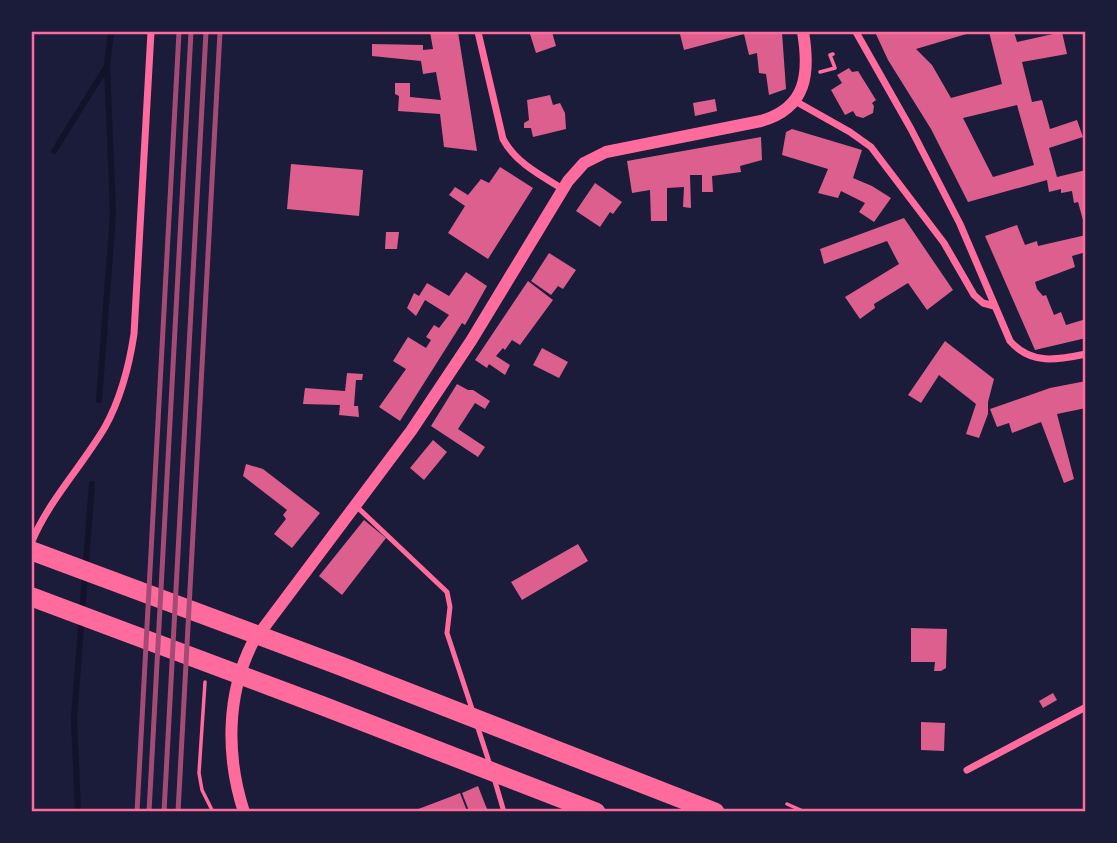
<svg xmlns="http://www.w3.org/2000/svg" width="1117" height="843" viewBox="0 0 1117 843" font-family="Jost,sans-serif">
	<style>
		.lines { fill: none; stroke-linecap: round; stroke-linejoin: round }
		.stream { stroke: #12122b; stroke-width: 6 }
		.building { fill: #dd5f8e; fill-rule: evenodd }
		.path { stroke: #ff6b9d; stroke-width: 3.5 }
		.service { stroke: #ff6b9d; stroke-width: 5 }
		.minor { stroke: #ff6b9d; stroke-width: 7 }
		.tertiary { stroke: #ff6b9d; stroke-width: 12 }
		.motorway { stroke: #ff6b9d; stroke-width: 19 }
		.rail { stroke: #a44b75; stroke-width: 5 }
		.neatline { fill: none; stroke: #ff6b9d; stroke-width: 2.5 }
	</style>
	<rect width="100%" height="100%" fill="#1b1b3a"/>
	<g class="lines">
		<path class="stream" d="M54 151 107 66
			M99 400 113 214 107 65 111 32
			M78 812 74 718 92 484"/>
	</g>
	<path class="building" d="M430 32H458L477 151 444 147 440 114 398 111 399 96 395 94V83H410V97L441 100 436 72 423 74 421 61 372 56V44L423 45V50L433 49Z
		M537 32H552L556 46 536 53 530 34Z
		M689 32H782L786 89 769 95 766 74 759 73 757 53 749 55 744 34 684 50 680 34Z
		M875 32H973L916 49 932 65 951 98 1002 84 989 32H1014L1017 42 1062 32 1067 54 1022 62 1032 102 1042 100 1050 129 1077 120 1083 137 1049 148 1057 177 1086 170V231L1078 202 1074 203 1072 191 1061 193V189L1049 192 1047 180 968 202 931 129 888 60ZM1017 105 1034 165 993 177 963 118Z
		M849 68 852 72 858 71 876 100 872 103 874 106 873 113 863 118 856 116 853 111 845 115 831 90 842 83 837 75Z
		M550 95 553 105 560 103 565 113 566 129 533 137 531 128H524V123L529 120 527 100Z
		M715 99 717 111 695 116 693 103Z
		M792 129 862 150 853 178 872 186 891 198 874 222 859 212 865 203 841 191 838 198 818 193 828 169 782 155 786 132Z
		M761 137 762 160 740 166 741 172 712 176 713 192H702V175H690L691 208 683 207 684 187 667 188V221H651L650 190 632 193 627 161Z
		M291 164 363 170 359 216 287 209Z
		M500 167 533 188 488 259 448 233 465 206 449 195 455 187 468 195 481 179 489 183Z
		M595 183 622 202 613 214 610 212 600 227 576 211Z
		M904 218 953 290 927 310 908 283 874 304 875 308 860 319 845 297 899 264 887 241 824 264 820 249Z
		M1017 225 1025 245 1037 241 1038 246 1086 235V252L1072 256 1075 267 1035 282 1037 289 1043 296 1046 295 1054 315 1061 312 1066 325 1086 319V338L1035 350 985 236Z
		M386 232H399L397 249H385Z
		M549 253 576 270 563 289 558 286 551 295 531 281Z
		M466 272 487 286 465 325 462 323 400 421 379 407 406 369 393 361 408 337 426 348 431 340 426 337 434 325 439 328 449 315 425 300 416 316 407 308 414 293 419 296 427 283 449 296Z
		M528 281 553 300 520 345 512 340 505 350 503 348 496 356 510 365 505 375 489 364 487 368 475 360Z
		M945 341 994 379 988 402V414L979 438 966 434 976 404 939 375 921 403 908 395Z
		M542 348 568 362 559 378 533 365Z
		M347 373 363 374 362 380H356L354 406H358L359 417 339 415 340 405 303 404 305 388 345 391Z
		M1086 381V408L1057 414 1074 479 1064 483 1041 422 1012 433 1009 423 997 427 990 409 1050 388Z
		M457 384 468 390H473L490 401 485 409 475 403 458 429 485 447 478 457 431 426Z
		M433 440 447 452 424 480 410 468Z
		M246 464 263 469 320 513 292 548 274 534 286 519 283 515 287 510 243 476Z
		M364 520 386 538 342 595 319 576Z
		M578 544 588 561 522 600 511 582Z
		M911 628 947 629 946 668 941 671H934L935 662H911Z
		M1053 693 1057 700 1043 708 1039 701Z
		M921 722 945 723 944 751 921 750Z
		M478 786 485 804 488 811H469L462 793Z
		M460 793 467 811H413L450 797Z"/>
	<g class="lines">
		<path class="path" d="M820 72 835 68 830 55 833 54
			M205 682 199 773 202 790 213 812
			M787 804 805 812"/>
		<path class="service" d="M356 506 447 592 450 607 447 633 473 712
			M477 725 490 765
			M494 778 504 812"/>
		<path class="minor" d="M478 32 503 139C516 163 540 175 563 189
			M856 32 911 129 960 224 1010 341C1031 365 1057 360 1086 354
			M795 101 850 132 871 147 944 243 974 295 983 303 994 306
			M32 541C50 499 82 466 105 427 121 398 129 367 134 334L151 32
			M967 770 1086 707"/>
		<path class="tertiary" d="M244 812C226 757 226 694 253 642L411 431 471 341 568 181 584 163 606 152 761 121C807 108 810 73 803 32"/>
		<path class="motorway" d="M32 551 338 665 715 812
			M32 597 323 706 596 812"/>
		<path class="rail" d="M137 812 179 32
			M149 812 191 32
			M164 812 206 32
			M178 812 220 32"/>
	</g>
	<rect width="1117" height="843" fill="none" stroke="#1b1b3a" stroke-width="66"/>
	<rect x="33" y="33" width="1051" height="777" class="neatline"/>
</svg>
